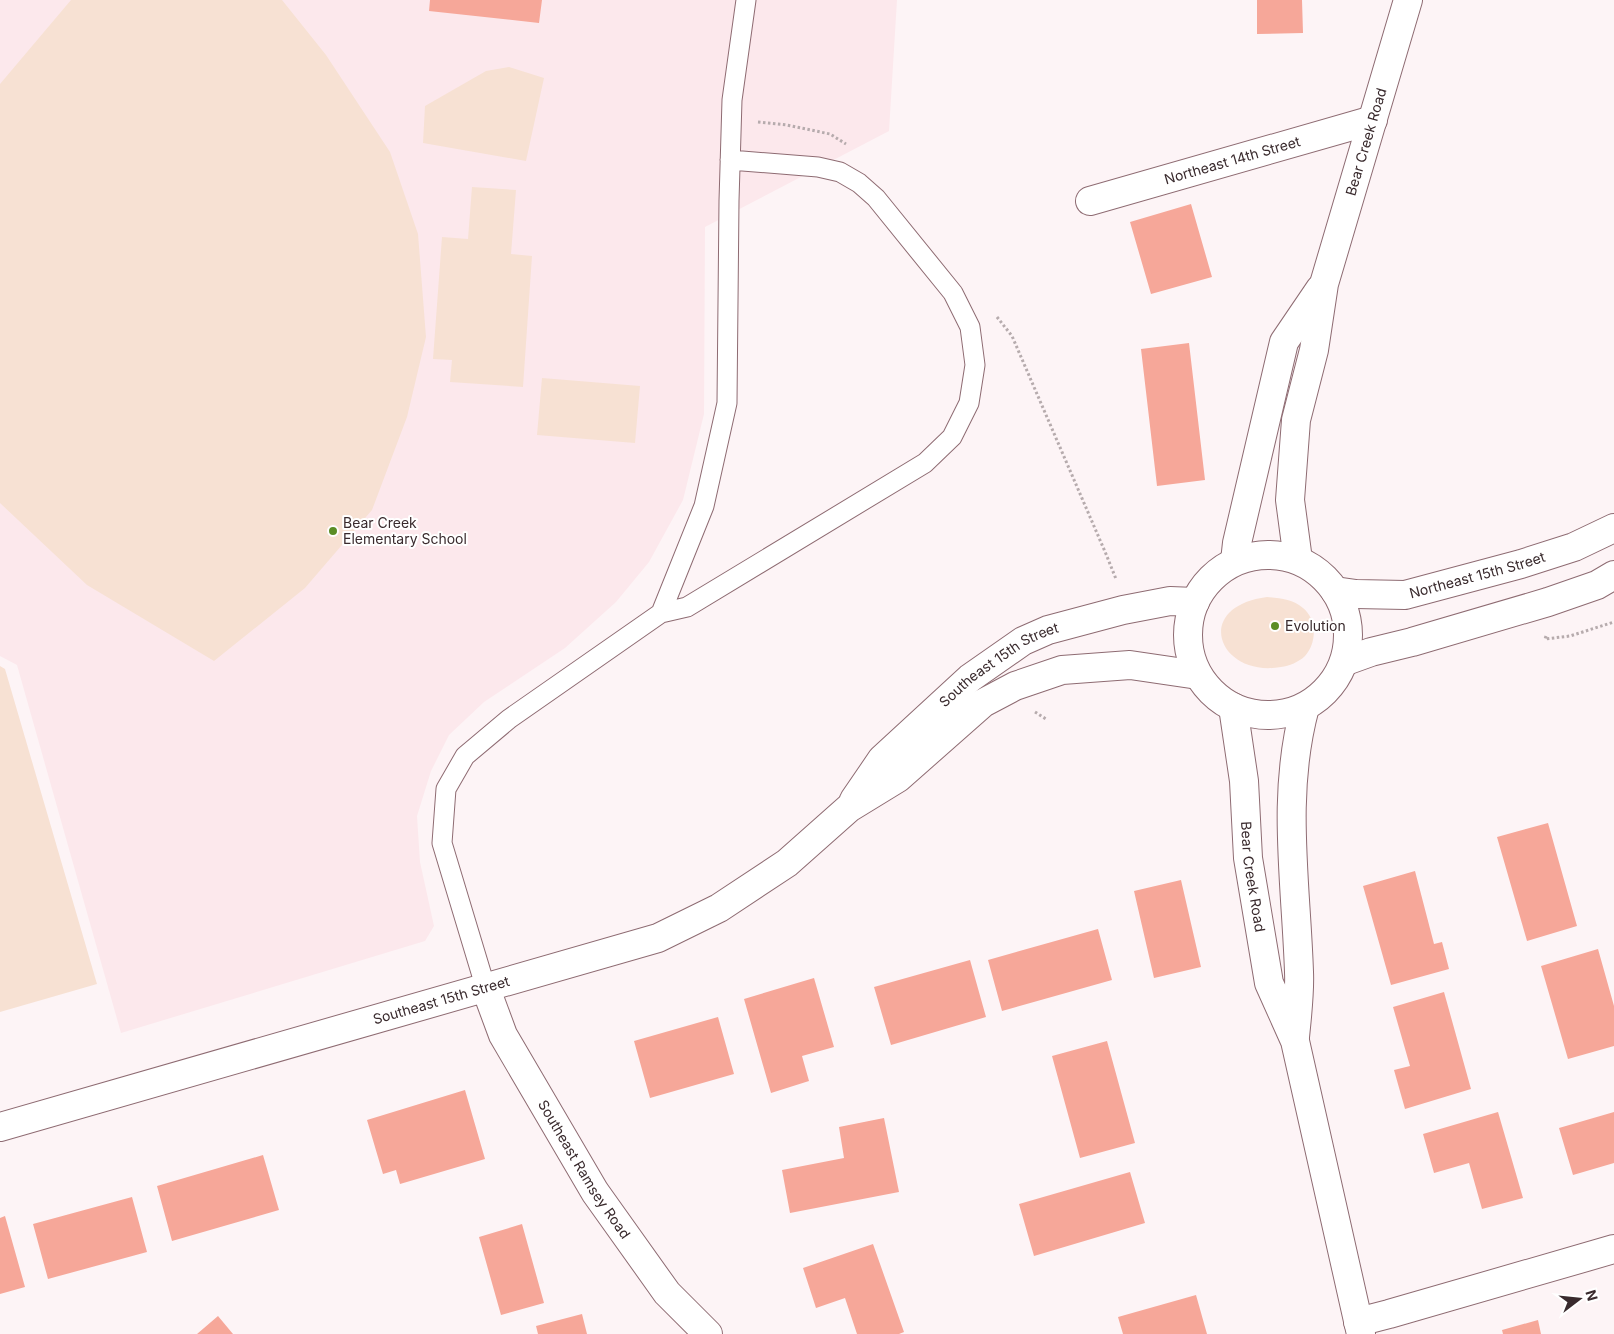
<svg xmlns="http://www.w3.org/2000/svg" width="1614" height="1334" viewBox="0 0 1614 1334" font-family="Inter,sans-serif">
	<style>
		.built { fill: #fce8ec }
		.green { fill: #f7e1d3 }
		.building { fill: #f6a799 }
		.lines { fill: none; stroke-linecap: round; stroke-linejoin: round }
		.service-casing { stroke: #8e6b72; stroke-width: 21 }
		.minor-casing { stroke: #8e6b72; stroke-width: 30 }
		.tertiary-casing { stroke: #8e6b72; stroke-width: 30 }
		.secondary-casing { stroke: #8e6b72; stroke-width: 30 }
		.path { stroke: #b6abad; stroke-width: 3; stroke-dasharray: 2.5 2.5; stroke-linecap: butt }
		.service { stroke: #fff; stroke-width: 19 }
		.minor { stroke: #fff; stroke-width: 28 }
		.tertiary { stroke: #fff; stroke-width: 28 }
		.secondary { stroke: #fff; stroke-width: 28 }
		.poi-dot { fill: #5a8d25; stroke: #fff; stroke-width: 2 }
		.labels { text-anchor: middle; stroke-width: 4; stroke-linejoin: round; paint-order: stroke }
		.street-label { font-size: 14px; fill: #392a2d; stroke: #fff }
		.poi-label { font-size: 14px; fill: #392a2d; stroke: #fff; text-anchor: start }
	</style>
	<rect width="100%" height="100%" fill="#fdf4f6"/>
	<path class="built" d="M0 0H897L889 131 705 227 704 414 683 500 649 562 616 602 565 648 484 702 449 735 431 771 417 816 420 862 434 926 425 941 121 1033 17 665 0 656Z"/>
	<path class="green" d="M71 0H282L326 55 390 152 418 234 426 337 407 417 372 510 305 588 214 661 87 585 0 503V84Z
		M509 67 544 78 526 161 423 143 425 106 486 71Z
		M472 187 516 190 511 254 532 256 523 387 450 382 452 360 433 359 442 237 468 239Z
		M542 378 640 386 635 443 537 435Z
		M1267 597C1280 598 1293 599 1303 608 1317 619 1317 643 1305 656 1299 662 1289 666 1281 667 1219 678 1191 607 1267 597Z
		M0 666 5 669 97 984 0 1012Z"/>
	<path class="building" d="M430 0H542L539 23 429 11Z
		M1257 0H1302L1303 33 1257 34Z
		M1191 204 1212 277 1151 294 1130 222Z
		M1189 343 1205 480 1157 486 1141 349Z
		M1548 823 1577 926 1527 941 1497 837Z
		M1415 871 1434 944 1442 942 1449 969 1391 985 1363 886Z
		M1181 880 1201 967 1154 978 1134 891Z
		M1098 929 1112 980 1002 1011 988 960Z
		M1598 949 1614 1006V1046L1568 1059 1541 966Z
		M970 960 986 1017 891 1045 874 987Z
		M814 978 834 1047 802 1056 809 1081 771 1093 744 999Z
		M1444 992 1471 1089 1405 1109 1394 1070 1410 1066 1393 1007Z
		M718 1017 734 1074 650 1098 634 1041Z
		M1107 1041 1135 1143 1080 1158 1052 1056Z
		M465 1090 485 1159 400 1184 396 1170 383 1174 367 1120Z
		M1498 1112 1523 1198 1482 1209 1469 1163 1434 1173 1423 1134Z
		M1614 1112V1163L1573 1175 1559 1128Z
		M884 1118 899 1192 790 1213 782 1170 844 1158 839 1127Z
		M263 1155 279 1210 172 1241 157 1186Z
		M1130 1172 1145 1223 1034 1256 1019 1204Z
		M132 1197 147 1252 48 1279 33 1224Z
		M5 1216 25 1287 0 1294V1218Z
		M522 1224 544 1303 501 1315 479 1237Z
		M873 1244 904 1332 899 1334H857L845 1298 816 1308 803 1268Z
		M1196 1295 1207 1334H1123L1118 1317Z
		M582 1314 587 1334H538L536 1326Z
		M218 1316 233 1334H197Z
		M1538 1320 1541 1334H1503L1502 1330Z"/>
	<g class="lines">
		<g class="service-casing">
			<path id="service" d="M661 613 687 607 925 463 952 437 969 403 975 365 970 327 953 293 876 198 859 183 840 172 818 167 730 160
				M486 989 442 843 446 789 465 756 509 719 661 613 704 506 727 403 729 201 732 100 746 0"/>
		</g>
		<g class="minor-casing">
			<g id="minor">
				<path id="s1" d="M1090 201 1373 120"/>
				<path id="s2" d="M486 989 503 1035 595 1192 667 1293 708 1334"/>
				<path d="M1358 1322 1389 1314 1614 1249"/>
			</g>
		</g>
		<g class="tertiary-casing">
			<g id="tertiary">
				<circle cx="1268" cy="635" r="80"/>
				<path id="s3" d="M1298 560 1290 500 1296 420 1314 350 1324 284 1408 0"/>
				<path d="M1235 561 1237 543 1284 342 1320 289"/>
				<path id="s4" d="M1233 707 1244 781 1248 858 1269 983 1295 1041 1361 1334"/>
				<path d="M1295 1037C1297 1016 1300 993 1299 972 1296 882 1281 795 1305 707"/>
			</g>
		</g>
		<g class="secondary-casing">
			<g id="secondary">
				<path id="s5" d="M1335 591 1356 594 1405 595 1521 564 1574 547 1614 528"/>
				<path d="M1346 661 1371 652 1412 642 1548 602 1597 585 1614 575"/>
				<path id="s6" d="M854 800 882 759 970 678 1023 641 1048 630 1123 610 1170 601 1195 602"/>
				<path id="s7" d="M0 1127 658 938 719 908 787 863 849 808 898 778 983 703 1015 686 1062 670 1130 665 1198 675"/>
			</g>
		</g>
		<path class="path" d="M758 122 787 125 830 134 846 144
			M997 317 1012 336 1106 554 1116 579
			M1546 636 1545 639 1570 636 1614 622
			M1035 712 1046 719"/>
		<use href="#service" class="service"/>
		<use href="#minor" class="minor"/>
		<use href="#tertiary" class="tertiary"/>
		<use href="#secondary" class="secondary"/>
	</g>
	<g class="poi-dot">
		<circle cx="333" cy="531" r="5"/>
		<circle cx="1275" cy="626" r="5"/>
	</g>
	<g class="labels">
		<g class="street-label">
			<text dy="5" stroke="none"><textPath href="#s3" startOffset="428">Bear Creek Road</textPath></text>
			<text dy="5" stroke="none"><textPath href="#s1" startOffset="148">Northeast 14th Street</textPath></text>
			<text dy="5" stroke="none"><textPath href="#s5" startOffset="145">Northeast 15th Street</textPath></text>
			<text dy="5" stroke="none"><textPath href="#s6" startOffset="201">Southeast 15th Street</textPath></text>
			<text dy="5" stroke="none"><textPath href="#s4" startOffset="171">Bear Creek Road</textPath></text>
			<text dy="5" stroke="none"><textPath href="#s7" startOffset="459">Southeast 15th Street</textPath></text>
			<text dy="5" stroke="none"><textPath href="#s2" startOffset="206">Southeast Ramsey Road</textPath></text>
		</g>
		<g class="poi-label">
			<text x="343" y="528">Bear Creek<tspan x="343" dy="16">Elementary School</tspan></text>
			<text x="1285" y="631">Evolution</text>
		</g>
	</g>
	<g transform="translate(1579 1299) rotate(74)" stroke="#ffffff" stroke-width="4" paint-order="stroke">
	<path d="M0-4L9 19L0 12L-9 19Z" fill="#392a2d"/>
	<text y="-8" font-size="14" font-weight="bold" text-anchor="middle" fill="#392a2d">N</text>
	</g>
</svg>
